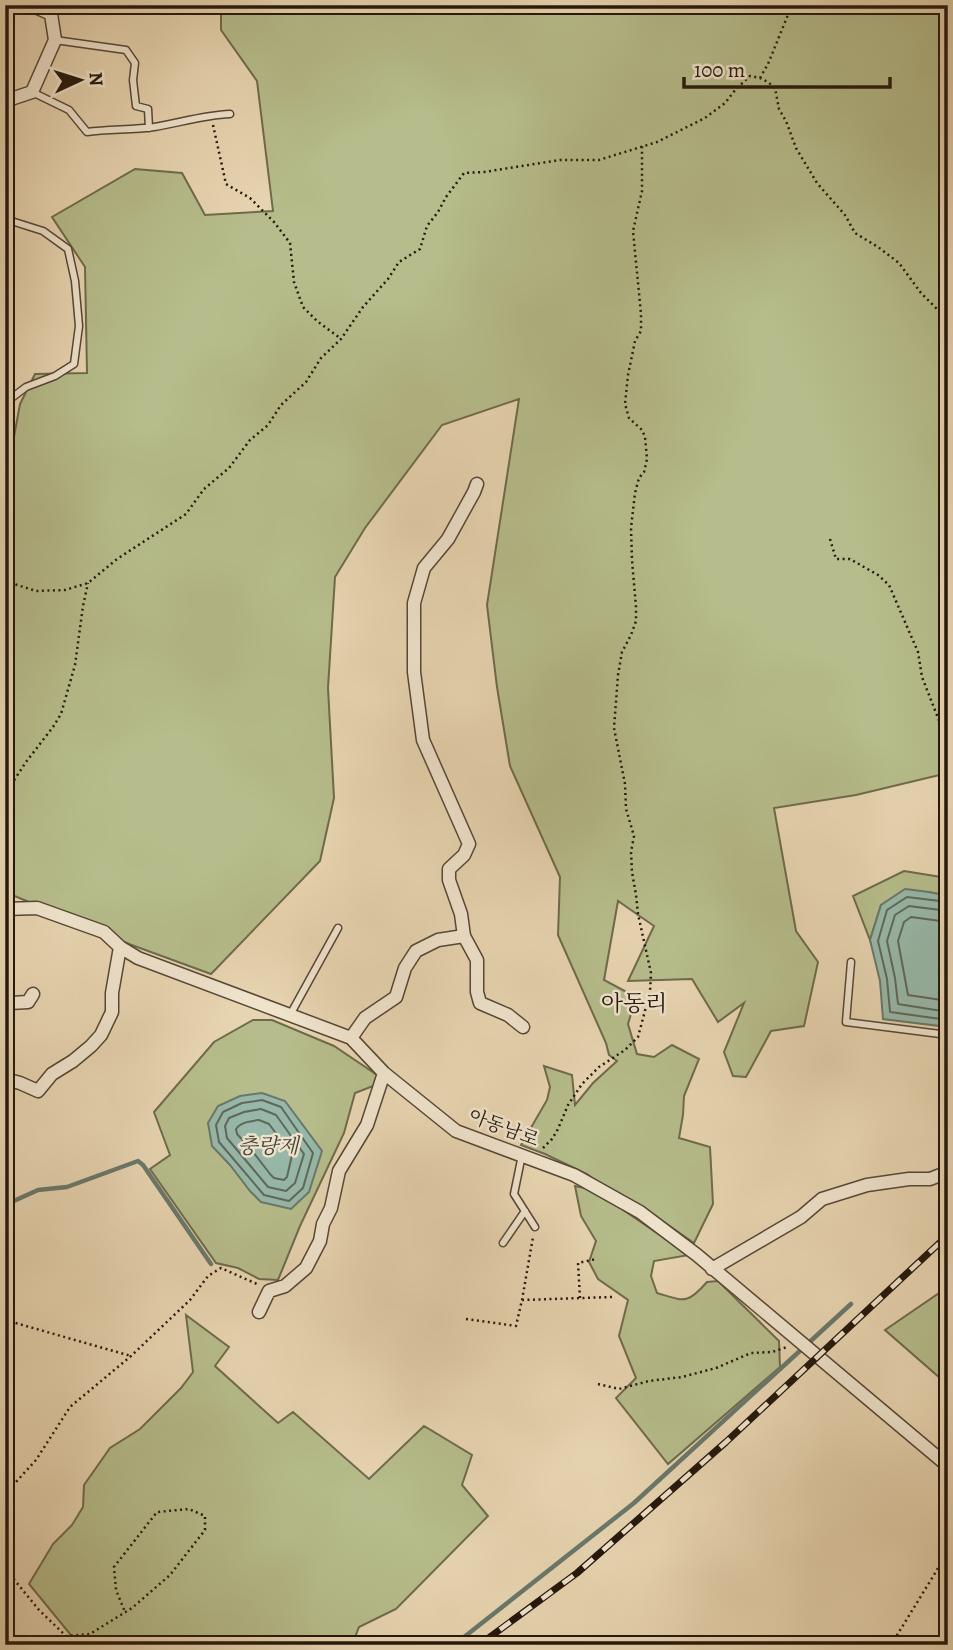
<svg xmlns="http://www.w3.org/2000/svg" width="953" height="1650" viewBox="0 0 953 1650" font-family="Alegreya,'Noto Serif KR',serif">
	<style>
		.green { fill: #b6bc8b; stroke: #6e6a4c; stroke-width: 2 }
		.water { fill: #97b8a9; stroke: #69786b; stroke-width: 2 }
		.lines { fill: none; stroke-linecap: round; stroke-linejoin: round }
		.shore { stroke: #5e685b; stroke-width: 2 }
		.stream { stroke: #69786b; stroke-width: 4.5 }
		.service-casing { stroke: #564736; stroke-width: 9 }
		.minor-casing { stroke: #564736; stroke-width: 15 }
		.path { stroke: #25180d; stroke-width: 2.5; stroke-dasharray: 2 3.5; stroke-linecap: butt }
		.service { stroke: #efe3cc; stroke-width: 6 }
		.minor { stroke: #efe3cc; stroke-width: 12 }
		.rail-casing { stroke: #25180d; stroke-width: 7 }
		.rail { stroke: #efe3cc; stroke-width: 4.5; stroke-dasharray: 13; stroke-linecap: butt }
		.labels { text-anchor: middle; stroke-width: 5; stroke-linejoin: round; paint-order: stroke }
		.street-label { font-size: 19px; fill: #25180d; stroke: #efe3cc }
		.water-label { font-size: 21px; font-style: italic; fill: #47483c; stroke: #efe3cc }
		.quarter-label { font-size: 23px; fill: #25180d; stroke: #efe3cc }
	</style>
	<rect width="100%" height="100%" fill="#e7d4b0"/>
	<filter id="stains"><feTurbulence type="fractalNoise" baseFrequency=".00286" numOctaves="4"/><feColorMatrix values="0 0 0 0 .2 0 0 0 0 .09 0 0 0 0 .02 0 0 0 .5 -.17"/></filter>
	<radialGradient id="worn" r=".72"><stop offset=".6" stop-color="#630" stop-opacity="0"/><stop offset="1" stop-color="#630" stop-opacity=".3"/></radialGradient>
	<path class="green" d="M221 5H948V773L856 795 774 808 796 931 818 962 804 1026 771 1031 746 1077 733 1076 724 1052 744 1003 718 1022 692 979 628 981 654 926 618 901 604 980 636 997 628 1024 637 1054 654 1057 672 1045 699 1059 684 1096 683 1115 679 1138 710 1147 713 1204 694 1243 661 1220 601 1184 587 1174 545 1154 521 1145 547 1100 550 1087 544 1066 572 1075 575 1105 593 1083 617 1061 609 1055 606 1043 558 935 560 877 510 766 497 687 487 605 519 399 442 425 365 528 335 577 328 688 334 798 320 861 211 974 129 944 5 892V445L13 442 20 404 35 374 87 373 85 267 52 217 135 169 182 173 205 215 273 211 257 81 221 30Z
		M904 871 941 877 948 876V896L929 892 881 905 870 940 853 896Z
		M253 1020H272L334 1046 386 1081 355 1093 344 1133 300 1226 278 1280 259 1279 238 1268 216 1263 150 1169 170 1155 154 1112 214 1042Z
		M575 1186 594 1190 689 1255 654 1261 651 1276 657 1293C684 1301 687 1305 707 1282L718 1281 779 1341 780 1367 668 1464 616 1398 636 1378 619 1336 628 1300 598 1279 589 1262 596 1241 581 1216Z
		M948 1287V1385L885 1330Z
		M186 1315 229 1347 215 1366 278 1423 293 1412 369 1479 424 1426 472 1455 462 1485 488 1516 396 1609 359 1627 352 1645H79L29 1584 53 1544 72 1525 83 1507 84 1485 110 1448 140 1429 181 1388 193 1372Z"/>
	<path class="water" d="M905 889 929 892 948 896V1027L883 1019 880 981 870 940 881 905Z
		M262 1093 285 1101 322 1151 309 1192 291 1209 261 1202 250 1191 230 1165 212 1146 208 1123 218 1106 240 1096Z"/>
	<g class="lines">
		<path class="shore" d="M948 902 907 897 887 910 878 941 887 979 890 1012 948 1020
			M948 911 909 906 895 915 887 941 895 978 898 1004 948 1012
			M948 922 911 917 904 922 898 941 908 995 948 1001
			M262 1100 281 1107 313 1153 303 1188 289 1201 264 1195 219 1142 216 1125 223 1112 242 1103Z
			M261 1109 276 1115 304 1154 295 1183 286 1191 268 1187 227 1138 225 1126 229 1118 244 1112Z
			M259 1120 269 1124 292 1155 287 1177 284 1180 274 1178 270 1174 250 1148 237 1134 236 1129C241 1122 251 1121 259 1120Z"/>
		<path class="stream" d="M5 1205 38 1190 67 1187 138 1161 143 1165 211 1264
			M454 1645 634 1503 851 1304"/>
		<g class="service-casing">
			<path id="service" d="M55 40 126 50 135 63 133 80 136 106 148 109 149 128
				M32 92 69 110 87 132C109 129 132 130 154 127 179 123 204 115 230 114
				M5 219 43 231 68 249 75 281 79 326 74 364 55 376 26 387 5 403
				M851 962 846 1022 948 1035
				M290 1015 338 928
				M522 1155 514 1194 535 1227
				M503 1243 525 1211"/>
		</g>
		<g class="minor-casing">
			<path id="minor" d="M31 5 51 14
				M5 101 32 92 55 40 51 14 55 5
				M5 909 37 908 104 932 120 947 138 958 351 1038 384 1073 456 1131 574 1175 640 1212 697 1255 948 1466
				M464 936 461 914 449 880V869L464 855 469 844 423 740 414 672V603L424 568 448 539 474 492 477 484
				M5 1007 10 1003 28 1002 33 994
				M351 1038 365 1018 396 997 405 968 416 951 438 940 464 936 477 960V992L480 1003 508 1015 523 1027
				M5 1079 20 1083 38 1091 52 1074 73 1061 91 1046 101 1035 112 1012V993L120 947
				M712 1269 801 1217 822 1199 867 1185 909 1179H930L948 1172
				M259 1312 269 1291 285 1286 306 1268 320 1241 323 1224 331 1208 339 1171 367 1125 384 1073"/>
		</g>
		<path class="path" d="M760 78 768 64 792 5
			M213 125 226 184 250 198 274 222 290 243 294 282 303 307 317 321 340 338
			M830 539 836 559H850L878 575 889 585 918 652 922 677 940 723 948 735
			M5 581 36 591 65 590 88 583 117 559 186 514 204 489 229 468 250 440 268 425 281 405 306 382 321 358 341 339 363 307 388 279 399 262 420 249 427 226 438 212 446 197 464 173 484 172 560 160H599L657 142 705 118 725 103 736 89 750 76 760 78 768 82 775 88 779 109 786 121 796 148 817 183 845 215 855 233 878 247 899 263 921 293 948 320
			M5 794 26 762 53 727 61 714 75 665 83 606 88 583
			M543 1148 552 1139 558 1129 568 1105 582 1084 599 1067 625 1050 638 1037 650 992 651 973 638 914 636 895 632 872 631 852 634 836 626 809 625 784 614 728 618 675 622 652 631 635 636 621V607L632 560 631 528 635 493 639 478 644 472 647 459 645 437 642 430 629 418 625 404 628 375 635 341 641 331V314L633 231 642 191V146
			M580 1298 578 1263 596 1259
			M522 1300 612 1297
			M466 1319 516 1326 522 1300 533 1237
			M5 1320 131 1356
			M598 1384 619 1389 649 1381 682 1377 716 1368 751 1353 772 1352 787 1347
			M5 1494 36 1460 70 1407 131 1356 190 1300 208 1276 221 1268 257 1284
			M5 1572 12 1577 39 1610 66 1636 90 1634 132 1608 170 1575 205 1530V1516L189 1509 157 1512 114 1567 116 1590 125 1612
			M66 1636 68 1645
			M891 1645 948 1552"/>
		<use href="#service" class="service"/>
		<use href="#minor" class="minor"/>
		<g class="rail-casing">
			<path id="rail" d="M479 1645 577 1573 726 1442 948 1235"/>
		</g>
		<use href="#rail" class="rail"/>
	</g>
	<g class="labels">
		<g class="street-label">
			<text transform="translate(504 1127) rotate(21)" y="7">아동남로</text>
		</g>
		<g class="water-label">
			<text x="268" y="1153">충량제</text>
		</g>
		<g class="quarter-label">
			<text x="634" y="1011">아동리</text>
		</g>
	</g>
	<rect width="953" height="1650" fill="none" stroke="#e7d4b0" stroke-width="28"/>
	<rect x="7" y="7" width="939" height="1636" fill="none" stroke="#25180d" stroke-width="3.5"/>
	<rect x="14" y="14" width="925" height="1622" fill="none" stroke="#25180d" stroke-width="2"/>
	<g transform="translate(80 80) rotate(86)" stroke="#efe3cc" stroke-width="5" paint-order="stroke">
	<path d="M0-5L12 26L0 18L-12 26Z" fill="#25180d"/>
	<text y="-10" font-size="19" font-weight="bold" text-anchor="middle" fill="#25180d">N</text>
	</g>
	<path d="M684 77v10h206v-10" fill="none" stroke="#25180d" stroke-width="3.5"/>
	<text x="694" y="77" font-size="21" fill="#25180d" stroke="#efe3cc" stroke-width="5" paint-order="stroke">100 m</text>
	<rect width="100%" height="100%" filter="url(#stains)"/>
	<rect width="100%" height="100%" fill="url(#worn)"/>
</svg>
